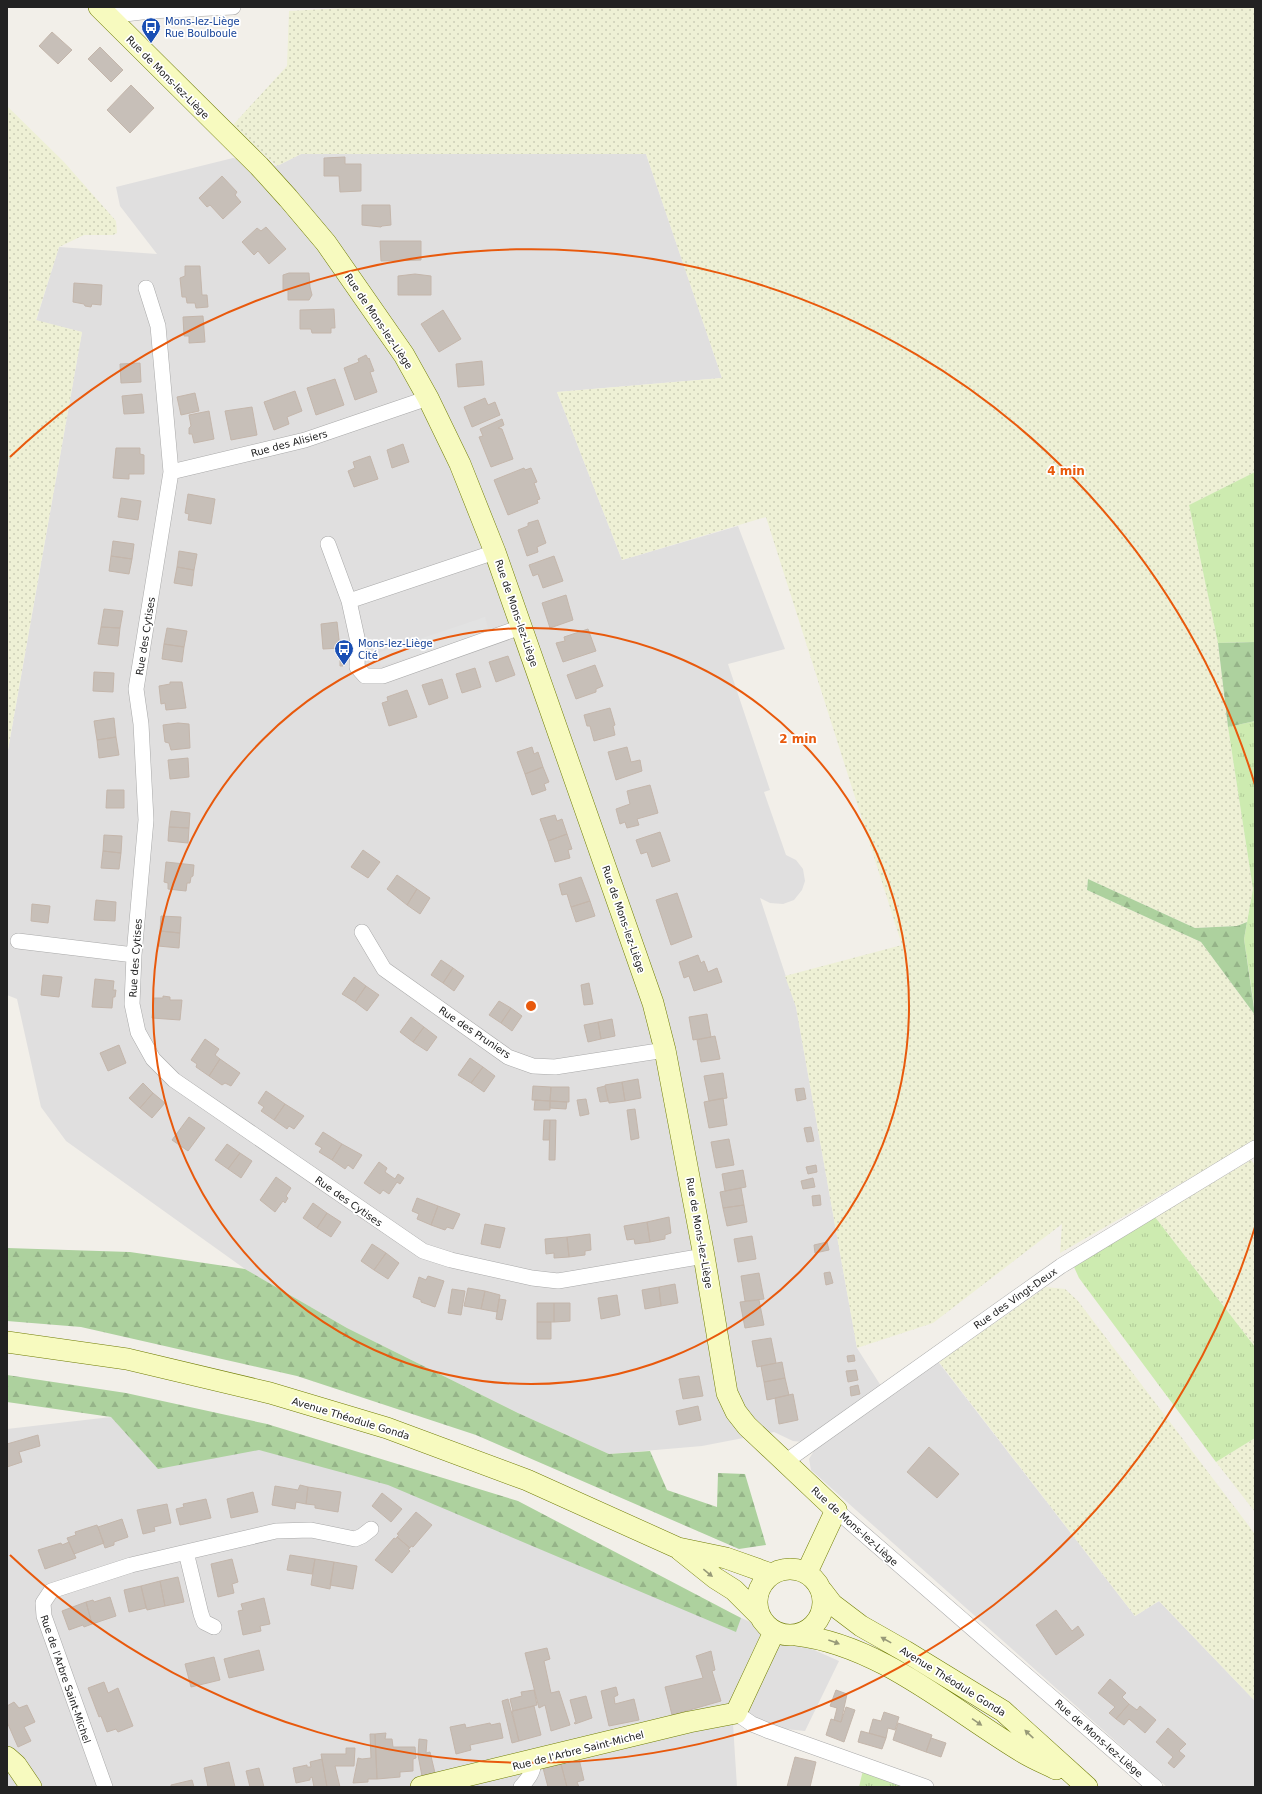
<svg xmlns="http://www.w3.org/2000/svg" width="1262" height="1794" viewBox="0 0 1262 1794" font-family="'DejaVu Sans',sans-serif">
	<style>
		.residential { fill: #e0dfdf }
		.farmland { fill: url(#farmland-dots) }
		.grass { fill: url(#grass-tufts) }
		.forest { fill: url(#forest-firs) }
		.parking { fill: #e2e2e2 }
		.building { fill: #c7bfb8; stroke: #c4b6ab }
		.lines { fill: none; stroke-linecap: round; stroke-linejoin: round }
		.street-casing { stroke: #a9a9a9; stroke-width: 16 }
		.secondary-casing { stroke: #707d05; stroke-width: 22 }
		.street { stroke: #fff; stroke-width: 15 }
		.secondary { stroke: #f7fabf; stroke-width: 21 }
		.oneway { fill: #979978 }
		.ring { fill: none; stroke: #e8590c; stroke-width: 2 }
		.labels { text-anchor: middle; stroke-width: 3.5; stroke-linejoin: round; paint-order: stroke }
		.transit-label { font-size: 10px; fill: #164399; stroke: #fff; text-anchor: start }
		.street-label { font-size: 10px; fill: #222; stroke: #fff }
		.centre { fill: #e8590c; stroke: #fff; stroke-width: 2 }
		.ring-label { font-size: 12px; text-anchor: middle; font-weight: bold; fill: #e8590c; stroke: #fff; stroke-width: 3.5; stroke-linejoin: round; paint-order: stroke }
	</style>
	<defs>
		<pattern id="farmland-dots" width="8" height="8" patternUnits="userSpaceOnUse"><rect width="8" height="8" fill="#eef0d5"/><path d="M2 2h.1M6 6h.1" fill="none" stroke="#ccceb7" stroke-width="1.8" stroke-linecap="round"/></pattern>
		<pattern id="grass-tufts" width="24" height="20" patternUnits="userSpaceOnUse"><rect width="24" height="20" fill="#cdebb0"/><path d="M3 7l-1-3M5 7V3M7 7l1-3M15 17l-1-3M17 17v-4M19 17l1-3" fill="none" stroke="#b0c997"/></pattern>
		<pattern id="forest-firs" width="22" height="20" patternUnits="userSpaceOnUse"><rect width="22" height="20" fill="#add19e"/><path d="M5 1l3.5 6h-7zM16 11l3.5 6h-7z" fill="#95b388"/></pattern>
	</defs>
	<rect width="100%" height="100%" fill="#f2efe9"/>
	<path class="residential" d="M301 154H646L722 378 557 392 622 560 738 526 785 649 728 664 770 790 764 792 786 855 796 860 803 869 805 881 802 890 794 900 783 904 770 903 760 898 796 1007 857 1348 881 1386 803 1442 793 1441 774 1432 702 1446 609 1454 518 1413 347 1328 245 1269 66 1141 41 1107 17 999 7 995V756L82 332 36 321 59 247 157 254 120 206 116 187 233 158 277 166Z
		M936 1359 1135 1616 1159 1601 1255 1701V1787H1167L811 1470 809 1459 815 1449Z
		M111 1417 463 1495 839 1661 805 1731 733 1724 737 1787H7V1429Z"/>
	<path class="farmland" d="M362 7H1255V472L1189 505 1218 643 1228 727 1253 889 1247 922 1237 926 1195 928 1088 879 1087 890 1201 942 1255 1015V1141L1060 1253 1062 1224 933 1323 857 1348 796 1007 785 976 902 945 766 517 622 560 557 392 722 378 646 154H301L277 166 232 126 287 66 289 11Z
		M7 106 64 162 116 221 117 233 113 235H84L59 247 36 320 82 332 7 755Z
		M1251 1160 1255 1165V1347L1155 1217Z
		M1046 1287 1065 1289 1078 1301 1255 1534V1701L1159 1601 1135 1616 939 1362Z
		M1255 1438V1512L1216 1462Z"/>
	<path class="grass" d="M1255 472V642L1218 643 1189 505Z
		M1255 721V1012L1244 939 1253 889 1228 727Z
		M1155 1217 1255 1347V1438L1216 1462 1079 1278 1074 1267Z
		M864 1766 926 1787H859Z"/>
	<path class="forest" d="M1255 642V721L1228 727 1218 643Z
		M1088 879 1195 928 1237 926 1247 922 1244 939 1255 1015 1201 942 1087 890Z
		M7 1248 130 1252 245 1269 347 1328 518 1413 609 1454 650 1451 667 1490 717 1507 718 1473 745 1474 766 1545 739 1549 476 1435 297 1376 81 1327 7 1321Z
		M7 1375 126 1393 267 1424 518 1501 741 1618 736 1632 388 1485 259 1450 158 1469 111 1417 7 1402Z"/>
	<path class="parking" d="M485 617 489 632 381 666 378 653Z"/>
	<path class="building" d="M52 32 72 50 58 64 39 46Z
		M100 47 123 70 111 82 88 59Z
		M131 85 154 108 130 133 107 110Z
		M345 157V164H361V191L340 192 339 176H324V158Z
		M222 176 237 192 235 195 241 202 223 219 210 205 207 207 199 198Z
		M362 205H390L391 225 382 226 381 227 362 225Z
		M266 227 286 249 269 264 258 251 254 255 242 242 257 228 261 231Z
		M380 241H421V260L381 261Z
		M185 266H200L202 295H207L208 307 196 308 195 303H187L186 297H182L180 278 185 276Z
		M289 273H309L310 287 312 295 309 300H288V290H283V275Z
		M415 274 431 276V295H398V276Z
		M74 283 102 285 101 305 92 304 91 307 85 306 84 304 73 302Z
		M334 309 335 328H331V333H312L311 329H300V310Z
		M443 310 461 339 439 352 421 324Z
		M203 316 205 342 189 343V336H184L183 317Z
		M366 355 368 359 369 358 374 371 370 372 377 392 355 400 344 368 359 362 358 359Z
		M482 361 484 385 458 387 456 364Z
		M140 363 141 382 121 383 120 364Z
		M335 379 344 405 316 415 307 388Z
		M295 391 302 411 287 417 289 424 274 430 264 402Z
		M195 393 199 411 181 415 177 397Z
		M142 394 144 413 124 414 122 396Z
		M485 398 488 405 495 402 500 415 472 427 464 407Z
		M252 407 257 435 231 440 225 411Z
		M209 411 214 439 194 443 192 434H189V428L191 426 189 415Z
		M502 419 504 425 498 428 502 429 513 459 491 467 479 437 483 436 480 429Z
		M403 444 409 462 392 468 387 450Z
		M116 448H140V454L144 455V474H129V479L113 478Z
		M370 456 378 479 354 487 348 471 355 468 353 462Z
		M524 468 525 470 531 468 537 482 534 483 540 499 537 500 538 503 508 515 494 480Z
		M188 494 215 499 211 524 188 520 189 514 185 513Z
		M121 498 141 501 138 520 118 517Z
		M538 520 546 543 537 547 538 552 527 556 518 530 528 526V523Z
		M113 541 134 544 132 559 111 556Z
		M179 551 197 554 194 570 177 567Z
		M111 556 132 559 129 574 109 571Z
		M554 556 563 581 543 588 538 574 533 576 529 565Z
		M177 567 194 570 192 586 174 583Z
		M566 595 573 620 550 628 542 603Z
		M104 609 123 611 120 628 101 627Z
		M337 622 340 648 323 649 321 624Z
		M101 627 120 628 118 646 98 644Z
		M167 628 187 631 184 647 164 644Z
		M588 629 596 651 563 662 556 643 565 641 564 637Z
		M164 644 184 647 182 662 162 659Z
		M340 656H343V666H340Z
		M508 656 515 675 496 682 489 662Z
		M595 665 603 686 596 689V692L576 699 567 675Z
		M475 668 481 687 462 693 456 674Z
		M94 672 114 673 113 692 93 691Z
		M442 679 448 698 429 705 422 685Z
		M170 682H182L186 708 166 710 165 703 161 704 159 686 170 684Z
		M407 690 417 717 389 726 382 703 388 701 387 697Z
		M610 708 615 725 613 726 615 735 594 741 590 726H587L584 715Z
		M114 718 116 737 97 740 94 721Z
		M178 723 189 724 190 748 171 750 169 743 165 742 163 725Z
		M116 737 119 755 99 758 97 740Z
		M532 747 534 754 538 752 543 767 525 774 517 752Z
		M627 747 631 762 640 760 642 771 616 780 608 752Z
		M188 758 189 777 170 779 168 760Z
		M543 767 549 782 544 784 546 790 532 795 525 774Z
		M650 785 658 813 637 819 639 825 627 828 625 822 620 824 616 809 630 804 627 791Z
		M107 790H124V808H106Z
		M171 811 190 813 189 828 169 827Z
		M555 815 557 821 562 819 567 834 548 841 540 819Z
		M169 827 189 828 188 843 168 841Z
		M660 832 670 861 652 867 647 852 641 854 636 840Z
		M567 834 572 849 568 850 570 858 555 862 548 841Z
		M104 835 122 836 121 853 103 851Z
		M363 850 380 862 368 878 351 867Z
		M103 851 121 853 119 869 101 868Z
		M166 862 194 865 193 876 191 877 190 883H187L186 891 168 889V883L164 882Z
		M397 875 417 889 407 905 387 889Z
		M581 877 590 901 571 907 567 894 562 895 559 884Z
		M417 889 430 898 420 914 407 905Z
		M677 893 692 937 671 945 656 900Z
		M96 900 116 902 115 921 94 920Z
		M590 901 595 916 576 922 571 907Z
		M32 904 50 906 48 923 31 921Z
		M161 916 181 917 180 933 160 931Z
		M160 931 180 933 179 948 158 946Z
		M698 955 701 963 704 961 708 972 717 968 722 982 694 991 689 976 684 978 679 962Z
		M441 960 453 968 443 983 431 975Z
		M453 968 464 976 454 991 443 983Z
		M43 975 62 977 59 997 41 995Z
		M354 977 366 986 355 1002 342 994Z
		M95 979 114 981 113 990H116L115 997H113L112 1008 92 1007Z
		M589 983 593 1004 584 1005 581 985Z
		M366 986 379 995 367 1011 355 1002Z
		M163 996 170 997V1000H182L180 1020 152 1018 154 998H163Z
		M499 1001 511 1008 501 1023 489 1015Z
		M511 1008 522 1016 512 1031 501 1023Z
		M707 1014 711 1037 693 1040 689 1017Z
		M411 1017 424 1027 413 1042 400 1032Z
		M612 1019 615 1036 601 1039 598 1022Z
		M598 1022 601 1039 588 1042 584 1025Z
		M424 1027 437 1037 427 1051 413 1042Z
		M715 1036 720 1059 701 1062 697 1040Z
		M205 1039 219 1049 215 1055 220 1059 209 1076 196 1067 197 1064 191 1060Z
		M119 1045 126 1063 108 1071 100 1053Z
		M470 1058 483 1067 471 1083 458 1075Z
		M220 1059 240 1073 231 1086 225 1083 222 1085 209 1076Z
		M483 1067 495 1076 484 1092 471 1083Z
		M723 1073 727 1098 709 1101 704 1076Z
		M638 1079 641 1098 625 1101 622 1082Z
		M622 1082 625 1101 609 1103 605 1085Z
		M143 1083 153 1093 140 1108 129 1098Z
		M533 1086 551 1087 550 1101 532 1100Z
		M605 1086 608 1101 600 1102 597 1088Z
		M551 1087H569V1102L550 1101Z
		M804 1088 806 1099 797 1101 795 1089Z
		M266 1091 285 1104 274 1120 261 1111 264 1107 258 1103Z
		M153 1093 165 1103 152 1118 140 1108Z
		M723 1098 727 1125 709 1128 704 1102Z
		M586 1099 589 1114 580 1116 577 1100Z
		M535 1100 550 1101V1110H534Z
		M550 1101 567 1102 566 1109 550 1108Z
		M285 1104 304 1116 294 1129 289 1126 287 1129 274 1120Z
		M635 1109 639 1138 631 1140 627 1110Z
		M189 1117 205 1128 188 1151 172 1140Z
		M544 1120H550L549 1140H543Z
		M550 1120H556L555 1160H549Z
		M811 1127 814 1141 807 1142 804 1128Z
		M323 1132 342 1144 332 1160 319 1152 322 1148 315 1144Z
		M729 1139 734 1165 716 1168 711 1142Z
		M227 1144 240 1153 228 1169 215 1160Z
		M342 1144 362 1155 353 1169 348 1165 345 1169 332 1160Z
		M240 1153 252 1161 241 1178 228 1169Z
		M379 1162 387 1168 385 1172 395 1179 398 1174 404 1178 400 1184 397 1182 389 1194 383 1190 380 1194 364 1183Z
		M816 1165 817 1172 808 1174 806 1167Z
		M743 1170 746 1187 725 1191 722 1174Z
		M276 1177 291 1188 286 1196 288 1198 285 1203 283 1201 275 1212 260 1200Z
		M813 1178 815 1187 803 1189 801 1181Z
		M741 1188 744 1205 723 1208 720 1192Z
		M820 1195 821 1205 813 1206 812 1196Z
		M417 1198 438 1206 431 1225 417 1219 419 1214 412 1211Z
		M313 1203 327 1213 317 1228 303 1218Z
		M744 1205 747 1222 727 1226 723 1208Z
		M438 1206 460 1214 453 1229 447 1227 445 1230 431 1225Z
		M327 1213 341 1222 331 1237 317 1228Z
		M669 1217 671 1233 665 1235V1239L650 1242 647 1222Z
		M647 1222 650 1242 635 1244 634 1239 627 1240 624 1226Z
		M485 1224 505 1228 500 1248 481 1244Z
		M590 1234 591 1250 585 1251V1255L569 1257 567 1237Z
		M752 1236 756 1259 738 1262 734 1239Z
		M567 1237 569 1257 554 1258V1253L546 1254 545 1239Z
		M827 1242 829 1250 815 1253 814 1245Z
		M372 1244 386 1253 374 1270 361 1261Z
		M386 1253 399 1263 388 1279 374 1270Z
		M830 1272 833 1283 826 1285 824 1273Z
		M759 1273 764 1299 745 1301 741 1276Z
		M428 1276 444 1281 435 1307 421 1302V1300L413 1297 419 1277 426 1280Z
		M675 1284 678 1303 661 1306 659 1287Z
		M659 1287 661 1306 645 1309 642 1290Z
		M468 1288 485 1291 481 1309 464 1306Z
		M452 1289 465 1291 461 1315 448 1313Z
		M485 1291 500 1295 497 1312 481 1309Z
		M617 1295 620 1315 601 1319 598 1298Z
		M499 1299 506 1300 502 1320 496 1319Z
		M759 1300 764 1325 745 1328 740 1302Z
		M537 1303H554V1322H537Z
		M554 1303H570V1321L554 1322Z
		M537 1322H551V1339H537Z
		M771 1338 776 1363 757 1367 752 1341Z
		M854 1355 855 1361 848 1362 847 1356Z
		M782 1362 785 1378 764 1382 761 1366Z
		M856 1370 858 1380 848 1382 846 1371Z
		M699 1376 703 1396 683 1399 679 1379Z
		M785 1378 789 1395 767 1400 764 1382Z
		M858 1385 860 1394 851 1396 850 1387Z
		M793 1394 798 1420 779 1424 775 1398Z
		M698 1406 701 1420 679 1425 676 1411Z
		M38 1435 40 1446 19 1452 22 1462 7 1467V1444Z
		M929 1447 959 1474 937 1498 907 1472Z
		M300 1485 308 1487 306 1504 296 1502 295 1509 272 1505 275 1486 298 1490Z
		M308 1487 341 1492 338 1512 315 1508V1505L306 1504Z
		M253 1492 258 1512 231 1518 227 1499Z
		M382 1493 402 1509 391 1522 372 1506Z
		M206 1499 211 1518 180 1525 176 1509 184 1507 183 1504Z
		M167 1504 171 1523 154 1527 155 1531 143 1534 137 1510Z
		M416 1512 432 1525 413 1547 411 1546 410 1548 397 1537 399 1535 397 1534Z
		M122 1519 128 1537 114 1542V1545L105 1548 98 1527Z
		M97 1525 104 1543 74 1554 67 1538 76 1535 75 1532Z
		M397 1537 410 1548 408 1549 410 1551 392 1573 375 1560 394 1538 396 1539Z
		M69 1542 76 1558 45 1569 38 1550 61 1543 62 1545Z
		M290 1555 315 1559 312 1574 287 1570Z
		M232 1559 238 1582 232 1584 234 1593 218 1597 211 1564Z
		M315 1559 334 1562 330 1589 311 1585Z
		M334 1562 357 1566 353 1589 330 1585Z
		M178 1577 184 1602 165 1606 160 1581Z
		M160 1581 165 1606 147 1610 141 1586Z
		M141 1586 146 1608 129 1612 124 1590Z
		M110 1597 116 1616 92 1624 86 1602 93 1600 94 1602Z
		M264 1598 270 1624 260 1626 261 1631 243 1635 238 1611 243 1610 241 1604Z
		M86 1602 92 1624 84 1627 83 1625 69 1630 62 1611Z
		M1056 1610 1072 1631 1078 1626 1084 1635 1056 1655 1036 1625Z
		M547 1648 550 1659 544 1661 551 1693 559 1691 570 1725 551 1731 545 1705 539 1708 525 1653Z
		M259 1650 264 1670 229 1678 224 1659Z
		M711 1651 715 1670 712 1671 721 1701 672 1715 665 1687 703 1678 696 1656Z
		M214 1657 220 1680 191 1687 185 1664Z
		M1110 1679 1126 1693 1122 1697 1129 1704 1116 1719 1109 1713 1115 1707 1098 1693Z
		M104 1682 108 1693 118 1688 133 1726 118 1732 116 1729 107 1732 101 1716 99 1717 88 1688Z
		M616 1687 618 1695 614 1697 615 1704 634 1699 639 1720 609 1726 601 1691Z
		M534 1690 537 1705 513 1711 510 1699 522 1696 521 1692Z
		M836 1690 847 1694 841 1722 834 1720 837 1708 830 1706Z
		M586 1696 592 1718 575 1724 574 1723 576 1722 570 1700Z
		M508 1699 519 1741 512 1743 502 1701Z
		M14 1702 19 1708 27 1705 35 1722 24 1727 31 1741 18 1747 7 1722V1706Z
		M1129 1704 1137 1710 1140 1706 1156 1720 1145 1733 1129 1719 1124 1725 1116 1719Z
		M534 1706 541 1735 519 1741 512 1711Z
		M846 1707 855 1710 844 1742 826 1735 831 1719 841 1722Z
		M884 1712 899 1717 895 1730 888 1728 886 1738 869 1733 873 1719 881 1721Z
		M490 1723 491 1725 500 1723 503 1738 470 1745 471 1750 456 1754 450 1727 465 1724 466 1728Z
		M898 1723 932 1735 926 1752 893 1740Z
		M1168 1728 1186 1744 1179 1751 1185 1756 1174 1768 1168 1763 1173 1757 1156 1742Z
		M861 1731 886 1738 882 1749 858 1742Z
		M386 1733 385 1739H392L393 1747H415L416 1758 413 1759V1771L400 1772V1777L377 1779 375 1734Z
		M370 1734H375L377 1779H368V1782L353 1783 358 1758 362 1759 371 1758Z
		M931 1738 946 1743 941 1757 926 1752Z
		M419 1739 427 1740 426 1753 430 1752 435 1773 422 1776 418 1755Z
		M346 1748H355L354 1766H335L340 1787H327L321 1754H346Z
		M795 1757 816 1762 810 1787H787Z
		M322 1759 327 1787H314L312 1777 310 1778V1780L296 1783 293 1768 307 1765V1767H311L310 1762Z
		M579 1759 584 1780 577 1782 579 1787H567L561 1764Z
		M229 1762 235 1787H208L204 1768Z
		M561 1764 567 1787H548L543 1768Z
		M259 1768 264 1787H250L246 1771Z
		M192 1780 194 1787H171V1785Z"/>
	<g class="lines">
		<g class="street-casing">
			<path id="street" d="M108 16 150 11 233 7
				M146 288 158 326 171 472 136 689 141 724 146 820 134 955 132 1004 138 1032 153 1059 174 1080 423 1251 451 1260 532 1278 558 1281 704 1256
				M171 472 305 440 428 398
				M328 544 349 601 358 642 357 667 365 676H383L521 627
				M349 601 495 552
				M362 932 384 969 508 1057 533 1066 555 1067 665 1050
				M18 941 134 955
				M785 1462 1061 1266 1255 1148
				M836 1510 1155 1787
				M186 1552 201 1614 204 1622 214 1627
				M736 1713 752 1724 769 1731 926 1787
				M105 1787 44 1616 43 1603 51 1591 131 1565 276 1531 311 1530 355 1539 362 1536 371 1529
				M521 1787C527 1780 535 1771 533 1761"/>
		</g>
		<g class="secondary-casing">
			<path id="secondary" d="M99 7 259 166 288 198 326 243 404 355 428 398 460 464 495 552 653 1003 665 1050 704 1256 727 1393 736 1412 747 1426 836 1510 807 1572
				M7 1342 127 1359 270 1393 387 1428 527 1480 678 1548 726 1558 771 1574
				M680 1550 715 1578 734 1590 760 1616
				M757 1602a33 33 0 1 1 66 0a33 33 0 1 1-66 0Z
				M822 1591 832 1604 861 1626 905 1651 1003 1711 1087 1787
				M796 1635C881 1645 952 1710 1024 1753 1034 1759 1046 1764 1056 1769
				M7 1757 16 1765 31 1787
				M421 1787 689 1722 736 1713 774 1632"/>
		</g>
		<use href="#street" class="street"/>
		<use href="#secondary" class="secondary"/>
	</g>
	<defs><path id="oneway-solid" d="M-6-.8H1V-3.2L6.5 0L1 3.2V.8H-6Z"/></defs>
	<g class="oneway">
		<use href="#oneway-solid" transform="translate(708 1573) rotate(39)"/>
		<use href="#oneway-solid" transform="translate(886 1640) rotate(-151)"/>
		<use href="#oneway-solid" transform="translate(834 1642) rotate(20)"/>
		<use href="#oneway-solid" transform="translate(977 1722) rotate(34)"/>
		<use href="#oneway-solid" transform="translate(1029 1734) rotate(-137)"/>
	</g>
	<g class="ring">
		<circle cx="531" cy="1006" r="378"/>
		<path d="M1255 1227A757 757 0 0 1 10 1555M10 457A757 757 0 0 1 1255 785"/>
	</g>
	<defs>
		<g id="bus-pin" transform="scale(1)"><path d="M0 17L-7.5 6A9.5 9.5 0 1 1 7.5 6Z" fill="#1a4fb4" stroke="#fff"/><path d="M-5-6H5V4H4V6H2V4H-2V6H-4V4H-5ZM-3.5-4V0h7V-4ZM-3.5 1.2v1.5H-2V1.2ZM2 1.2v1.5H3.5V1.2Z" fill="#fff"/></g>
	</defs>
	<g fill-rule="evenodd">
		<use href="#bus-pin" x="151" y="27"/>
		<use href="#bus-pin" x="344" y="649"/>
	</g>
	<g class="labels">
		<g class="transit-label">
			<text x="165" y="25">Mons-lez-Liège<tspan x="165" dy="12">Rue Boulboule</tspan></text>
			<text x="358" y="647">Mons-lez-Liège<tspan x="358" dy="12">Cité</tspan></text>
		</g>
		<g class="street-label">
			<text transform="translate(168 77) rotate(45)" y="4">Rue de Mons-lez-Liège</text>
			<text transform="translate(379 321) rotate(56)" y="4">Rue de Mons-lez-Liège</text>
			<text transform="translate(289 443) rotate(-15)" y="4">Rue des Alisiers</text>
			<text transform="translate(517 613) rotate(71)" y="4">Rue de Mons-lez-Liège</text>
			<text transform="translate(145 636) rotate(-81)" y="4">Rue des Cytises</text>
			<text transform="translate(624 919) rotate(71)" y="4">Rue de Mons-lez-Liège</text>
			<text transform="translate(135 958) rotate(-86)" y="4">Rue des Cytises</text>
			<text transform="translate(475 1032) rotate(34)" y="4">Rue des Pruniers</text>
			<text transform="translate(349 1201) rotate(35)" y="4">Rue des Cytises</text>
			<text transform="translate(700 1233) rotate(80)" y="4">Rue de Mons-lez-Liège</text>
			<text transform="translate(1015 1298) rotate(-35)" y="4">Rue des Vingt-Deux</text>
			<text transform="translate(351 1418) rotate(17)" y="4">Avenue Théodule Gonda</text>
			<text transform="translate(855 1526) rotate(42)" y="4">Rue de Mons-lez-Liège</text>
			<text transform="translate(66 1679) rotate(71)" y="4">Rue de l'Arbre Saint-Michel</text>
			<text transform="translate(953 1681) rotate(32)" y="4">Avenue Théodule Gonda</text>
			<text transform="translate(1099 1738) rotate(41)" y="4">Rue de Mons-lez-Liège</text>
			<text transform="translate(578 1750) rotate(-14)" y="4">Rue de l'Arbre Saint-Michel</text>
		</g>
	</g>
	<circle cx="531" cy="1006" r="6" class="centre"/>
	<g class="ring-label">
		<text x="1066" y="475">4 min</text>
		<text x="798" y="743">2 min</text>
	</g>
	<rect width="1262" height="1794" fill="none" stroke="#222222" stroke-width="16"/>
</svg>
